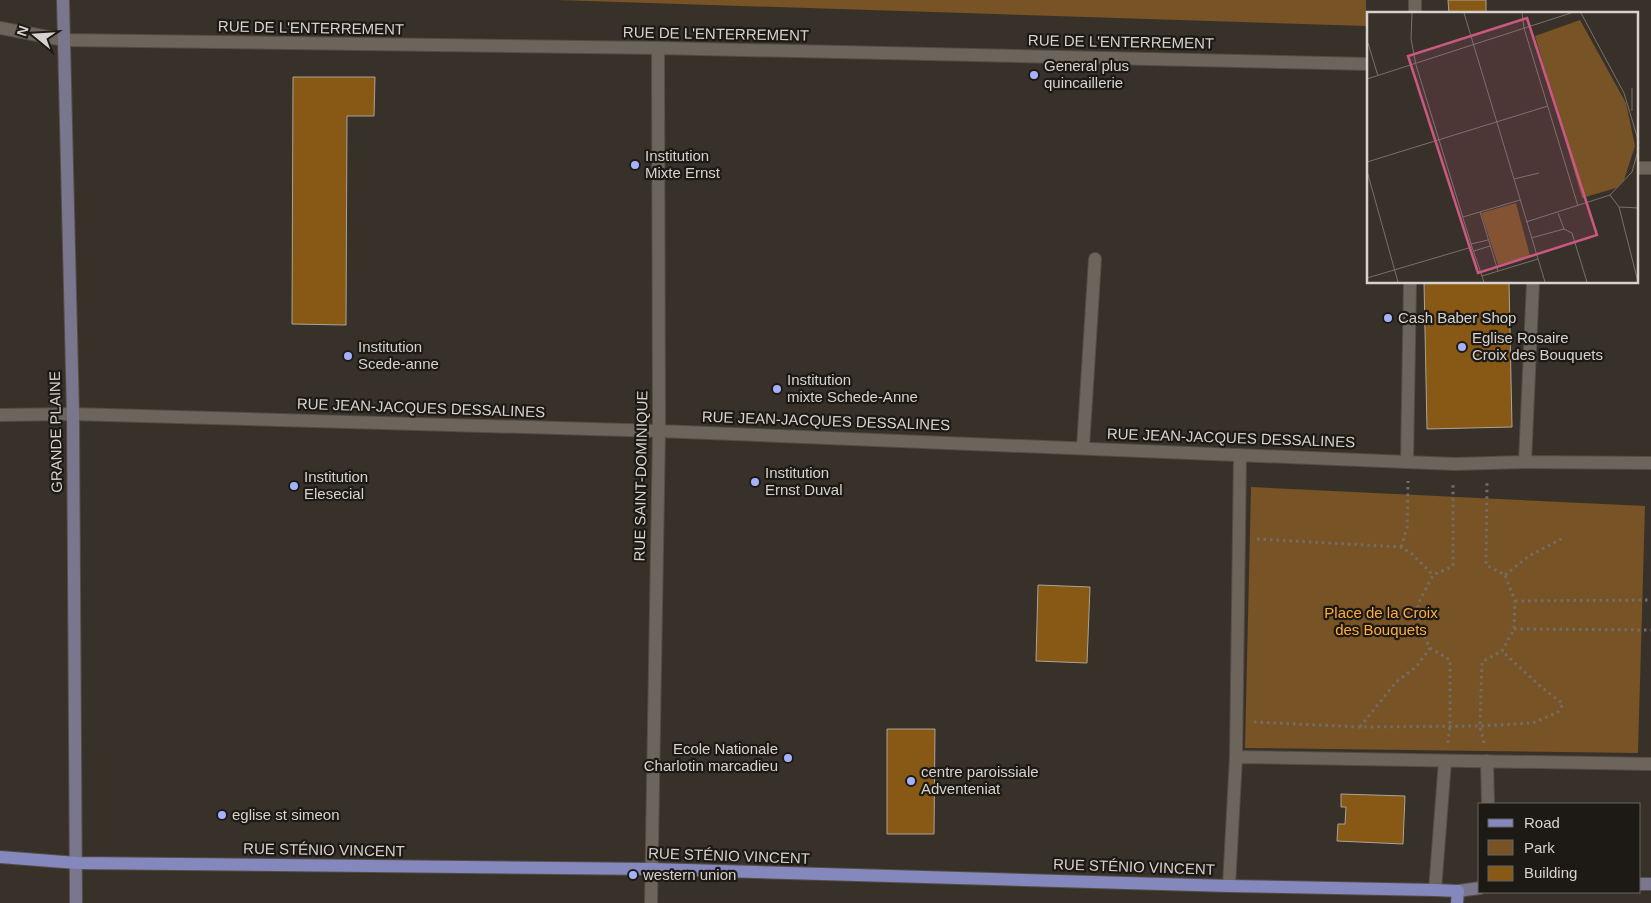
<svg xmlns="http://www.w3.org/2000/svg" width="1651" height="903" viewBox="0 0 1651 903" font-family="Helvetica,sans-serif">
	<style>
		.green { fill: #775325 }
		.building { fill: #885915; stroke: #aba399 }
		.lines { fill: none; stroke-linecap: round; stroke-linejoin: round }
		.street-casing { stroke: #534d46; stroke-width: 14 }
		.secondary-casing { stroke: #534d46; stroke-width: 14 }
		.primary-casing { stroke: #534d46; stroke-width: 14 }
		.path { stroke: #736d66; stroke-width: 3; stroke-dasharray: 2.5 4; stroke-linecap: butt }
		.street { stroke: #6d655c; stroke-width: 12 }
		.secondary { stroke: #79768d; stroke-width: 12 }
		.primary { stroke: #8488bd; stroke-width: 12 }
		.poi-dot { fill: #a6b1fc; stroke: #1d1a16; stroke-width: 2 }
		.labels { text-anchor: middle; stroke-width: 4.5; stroke-linejoin: round; paint-order: stroke }
		.street-label { font-size: 15px; fill: #d7d2cd; stroke: #1d1a16 }
		.poi-label { font-size: 15px; fill: #d7d2cd; stroke: #1d1a16; text-anchor: start }
		.park-label { font-size: 15px; fill: #feac3a; stroke: #1d1a16 }
		.inset-road { fill: none; stroke: #78716b; stroke-width: 1 }
		.view { fill: #c95983; fill-opacity: 0.15; stroke: #c95983; stroke-width: 2.5 }
		.inset-edge { fill: none; stroke: #d7d2cd; stroke-width: 2.5 }
	</style>
	<rect width="100%" height="100%" fill="#383129"/>
	<path class="green" d="M557 0H1366V26Z
		M1251 487 1645 506 1638 753 1245 748Z"/>
	<path class="building" d="M1448 0H1486V14H1449Z
		M293 77H375L374 116H347L346 325 292 324Z
		M1424 282H1509L1512 427 1427 429Z
		M1038 585 1090 587 1087 663 1036 661Z
		M887 729H935L934 834H887Z
		M1341 794 1405 796 1403 844 1337 841 1338 824H1345L1346 807H1341Z"/>
	<g class="lines">
		<g class="street-casing">
			<path id="street" d="M1415 14V0
				M0 28 64 40 658 48 1368 64
				M1637 168H1651
				M0 415 73 414 659 431 1455 464 1525 462 1651 463
				M1083 447 1095 259
				M1407 461 1410 282
				M1525 462 1533 282
				M1236 757 1651 764
				M1487 761 1488 804
				M1229 886 1236 757 1240 455
				M1435 890 1445 761
				M651 903 659 431 658 48"/>
		</g>
		<g class="secondary-casing">
			<path id="secondary" d="M63 0 73 414 76 903
				M1640 884H1651
				M1458 891 1480 888"/>
		</g>
		<g class="primary-casing">
			<path id="primary" d="M0 857 77 863 652 869 1229 886 1435 890 1458 891 1457 903"/>
		</g>
		<path class="path" d="M1257 539 1401 547 1412 554 1433 575
			M1401 547 1407 528 1408 481
			M1505 575 1529 556 1563 538
			M1515 601 1651 600
			M1514 629 1651 630
			M1254 722 1360 727 1480 726 1533 723 1558 712 1563 704 1540 686 1502 651
			M1360 727 1396 682 1417 666 1430 648
			M1448 743 1450 726V660L1430 648 1418 624V604L1433 575 1453 566V482
			M1484 743 1480 726 1482 662 1502 651 1514 629 1515 601 1505 575 1486 565 1487 483"/>
		<use href="#street" class="street"/>
		<use href="#secondary" class="secondary"/>
		<use href="#primary" class="primary"/>
	</g>
	<g class="poi-dot">
		<circle cx="1034" cy="75" r="5"/>
		<circle cx="635" cy="165" r="5"/>
		<circle cx="1388" cy="318" r="5"/>
		<circle cx="1462" cy="347" r="5"/>
		<circle cx="348" cy="356" r="5"/>
		<circle cx="777" cy="389" r="5"/>
		<circle cx="755" cy="482" r="5"/>
		<circle cx="294" cy="486" r="5"/>
		<circle cx="788" cy="758" r="5"/>
		<circle cx="911" cy="781" r="5"/>
		<circle cx="222" cy="815" r="5"/>
		<circle cx="633" cy="875" r="5"/>
	</g>
	<g class="labels">
		<g class="street-label">
			<text transform="translate(311 28) rotate(1)" y="5">RUE DE L'ENTERREMENT</text>
			<text transform="translate(716 34) rotate(1)" y="5">RUE DE L'ENTERREMENT</text>
			<text transform="translate(1121 42) rotate(1)" y="5">RUE DE L'ENTERREMENT</text>
			<text transform="translate(421 408) rotate(2)" y="5">RUE JEAN-JACQUES DESSALINES</text>
			<text transform="translate(826 421) rotate(2)" y="5">RUE JEAN-JACQUES DESSALINES</text>
			<text transform="translate(56 432) rotate(-91)" y="5">GRANDE PLAINE</text>
			<text transform="translate(1231 438) rotate(2)" y="5">RUE JEAN-JACQUES DESSALINES</text>
			<text transform="translate(641 476) rotate(-89)" y="5">RUE SAINT-DOMINIQUE</text>
			<text transform="translate(324 850) rotate(1)" y="5">RUE STÉNIO VINCENT</text>
			<text transform="translate(729 856) rotate(2)" y="5">RUE STÉNIO VINCENT</text>
			<text transform="translate(1134 867) rotate(2)" y="5">RUE STÉNIO VINCENT</text>
		</g>
		<g class="poi-label">
			<text x="1044" y="71">General plus<tspan x="1044" dy="17">quincaillerie</tspan></text>
			<text x="645" y="161">Institution<tspan x="645" dy="17">Mixte Ernst</tspan></text>
			<text x="1398" y="323">Cash Baber Shop</text>
			<text x="1472" y="343">Eglise Rosaire<tspan x="1472" dy="17">Croix des Bouquets</tspan></text>
			<text x="358" y="352">Institution<tspan x="358" dy="17">Scede-anne</tspan></text>
			<text x="787" y="385">Institution<tspan x="787" dy="17">mixte Schede-Anne</tspan></text>
			<text x="765" y="478">Institution<tspan x="765" dy="17">Ernst Duval</tspan></text>
			<text x="304" y="482">Institution<tspan x="304" dy="17">Elesecial</tspan></text>
			<text x="778" y="754" text-anchor="end">Ecole Nationale<tspan x="778" dy="17">Charlotin marcadieu</tspan></text>
			<text x="921" y="777">centre paroissiale<tspan x="921" dy="17">Adventeniat</tspan></text>
			<text x="232" y="820">eglise st simeon</text>
			<text x="643" y="880">western union</text>
		</g>
		<g class="park-label">
			<text x="1381" y="618">Place de la Croix<tspan x="1381" dy="17">des Bouquets</tspan></text>
		</g>
	</g>
	<g transform="translate(1367 12)">
		<rect width="271" height="271" fill="#383129"/>
		<path d="M213 8 259 91 268 134 257 168 249 176 215 186 168 24ZM149 191 163 244 131 253 114 201Z" fill="#775325"/>
		<path class="inset-road" d="M97 1 178 270M155 1 157 16 211 194M214 1 257 81 272 131M1 31 11 64M0 67 204 1M265 99V76M0 150 181 94M0 159 31 270M147 167 172 161M243 183 252 195 271 270M252 195 272 196M113 200 131 259M191 201 197 217M96 205 153 188M159 210 243 183 265 160 272 135M164 226 197 217 205 221 220 270M104 232 121 228M105 235 117 270M107 239 123 234M115 264 171 247M0 266 105 235 49 53 44 27 45 1"/>
		<path class="view" d="M160 6 230 223 111 261 41 44Z"/>
		<rect width="271" height="271" class="inset-edge"/>
	</g>
	<rect x="1478" y="803" width="162" height="90" fill="#1d1a16" stroke="#67645f"/>
	<rect x="1488" y="819" width="25" height="8" fill="#8488bd" stroke="#67645f"/>
	<text x="1524" y="828" font-size="15" fill="#d7d2cd">Road</text>
	<rect x="1488" y="840" width="25" height="15" fill="#775325" stroke="#67645f"/>
	<text x="1524" y="853" font-size="15" fill="#d7d2cd">Park</text>
	<rect x="1488" y="866" width="25" height="15" fill="#885915" stroke="#67645f"/>
	<text x="1524" y="878" font-size="15" fill="#d7d2cd">Building</text>
	<g transform="translate(35 35) rotate(288)" stroke="#1d1a16" stroke-width="4" paint-order="stroke">
	<path d="M0-4L9 19L0 12L-9 19Z" fill="#d7d2cd"/>
	<text y="-8" font-size="14" font-weight="bold" text-anchor="middle" fill="#d7d2cd">N</text>
	</g>
</svg>
